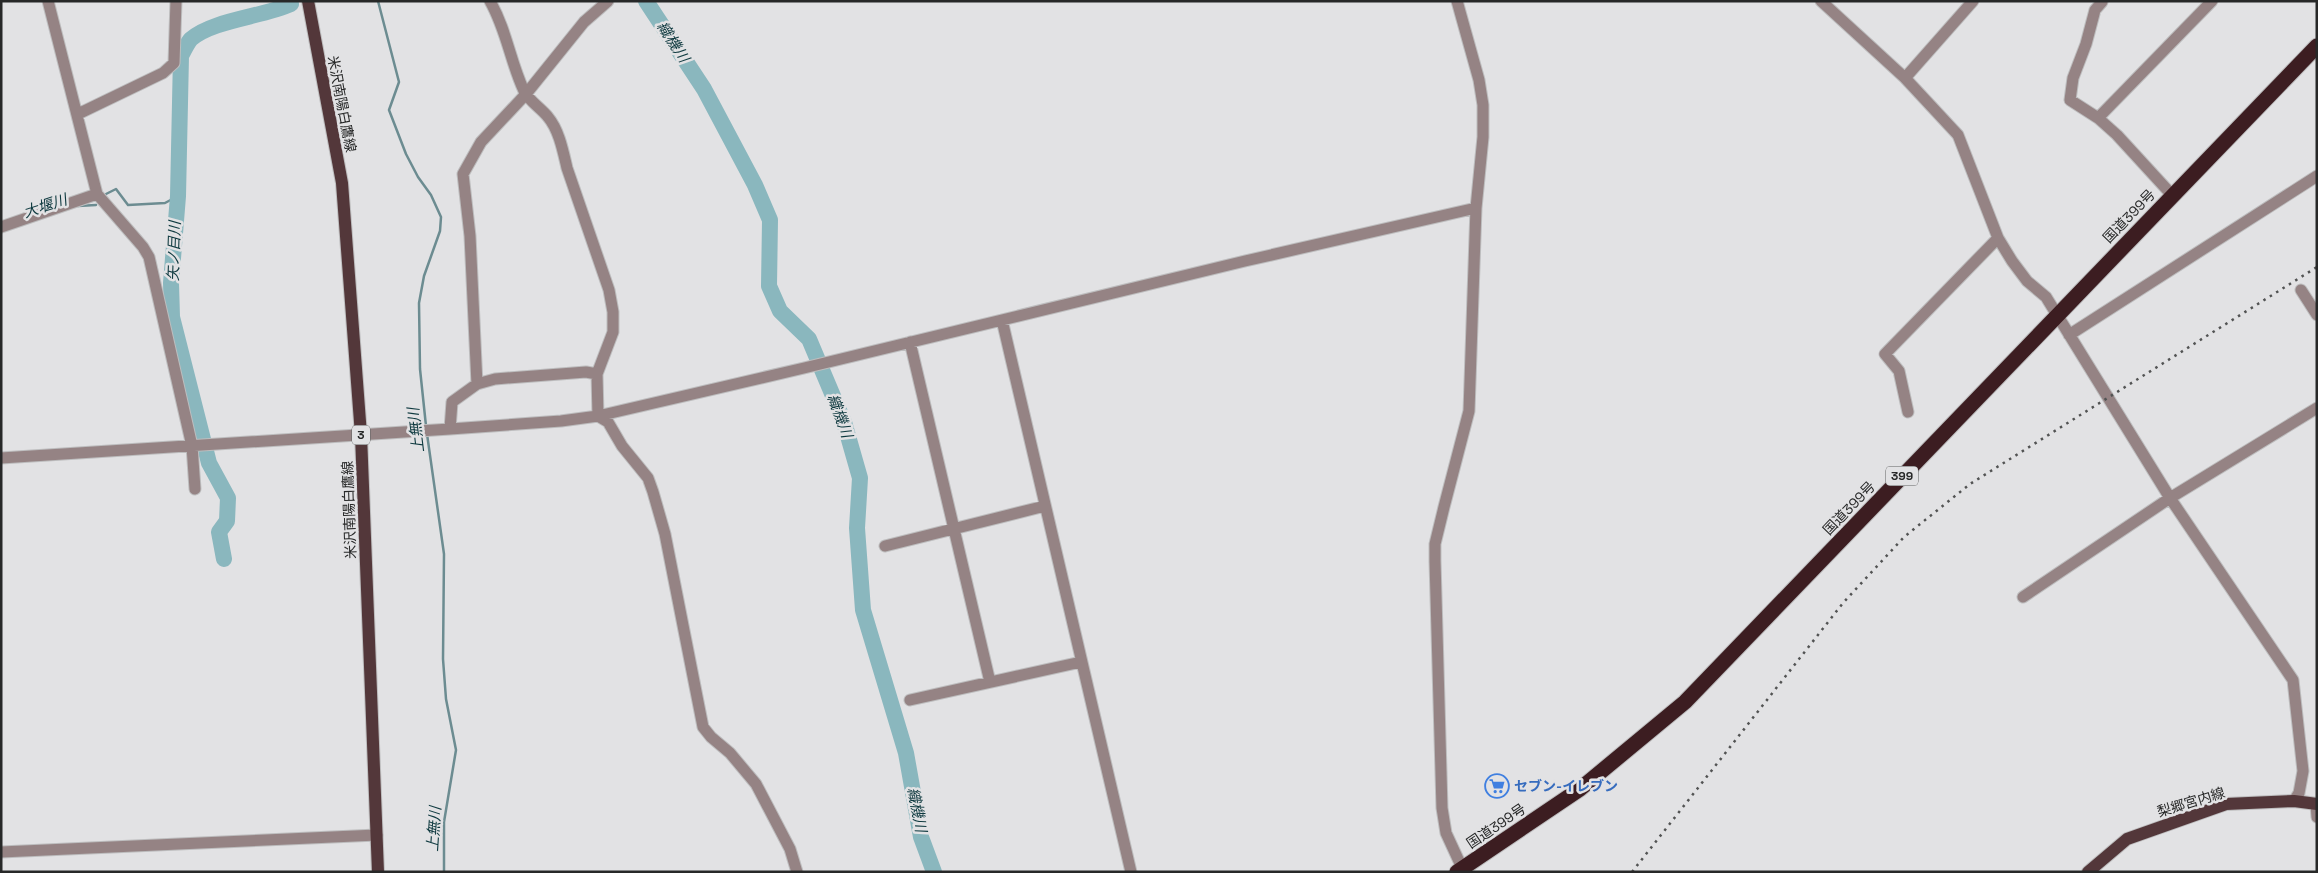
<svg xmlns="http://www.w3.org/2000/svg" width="2318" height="873" viewBox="0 0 2318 873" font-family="'Space Grotesk','Noto Sans JP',sans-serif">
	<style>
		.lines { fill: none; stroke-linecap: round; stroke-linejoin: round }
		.stream { stroke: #6c8c91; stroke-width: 2.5 }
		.river { stroke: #8ab7be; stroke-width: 16 }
		.minor-casing { stroke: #bdbdbe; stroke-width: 13 }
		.major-casing { stroke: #bdbdbe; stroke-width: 14 }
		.highway-casing { stroke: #bdbdbe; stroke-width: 17 }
		.minor { stroke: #958384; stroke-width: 11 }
		.major { stroke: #53373a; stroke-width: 12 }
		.highway { stroke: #3c1d21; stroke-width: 15 }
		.rail { stroke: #525353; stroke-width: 2.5; stroke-dasharray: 2.5 5; stroke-linecap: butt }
		.labels { text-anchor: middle; stroke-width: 5; stroke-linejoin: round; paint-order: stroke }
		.shield { fill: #e2e2e4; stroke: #5f6060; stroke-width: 1 }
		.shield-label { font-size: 12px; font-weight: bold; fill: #272828 }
		.street-label { font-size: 14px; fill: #272828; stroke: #e2e2e4 }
		.shop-label { font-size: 14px; font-weight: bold; fill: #366cbe; stroke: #e2e2e4; text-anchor: start }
		.water-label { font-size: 15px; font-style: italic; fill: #0e393f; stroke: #e2e2e4 }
	</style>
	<rect width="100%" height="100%" fill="#e2e2e4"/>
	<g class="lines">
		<path class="stream" d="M378 1 399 82 389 110 406 154 418 177 431 195 441 217 440 231 424 276 419 303 420 369 426 426
			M106 194 116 189 128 205 165 203 178 196
			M78 206 96 205
			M427 434 444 554 443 659 446 699 456 750 444 822V872"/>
		<path class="river" d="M646 1 704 89 755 185 770 220 769 286 780 311 809 339 844 422 860 478 857 528 863 610 906 753 921 837 934 872
			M224 559 219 532 227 521 228 498 209 463 172 317 171 283 178 196 181 56C184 51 187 43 191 39 213 20 262 17 291 4"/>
		<g class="minor-casing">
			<path id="minor" d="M48 1 97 194 143 247 149 257 192 446 195 489
				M490 1C507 31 510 61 524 91 530 102 541 108 548 117 559 130 563 151 567 168L609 290 613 312V332L597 374 598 416 608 422 622 446 648 478 653 492 665 534 703 727 711 737 730 753 756 784 790 849 797 872
				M1457 1 1479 80 1483 105V137L1476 208 1469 411 1444 507 1435 544V561L1442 808 1446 833 1464 872
				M1821 1 1905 78 1958 135 1998 238 2012 261 2027 281 2046 297 2170 498 2293 680 2303 771 2299 793 2294 801
				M2102 2 2095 10 2086 44 2073 78 2070 100 2098 118 2117 135 2172 195
				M1905 78 1973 1
				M78 114 163 73 174 63 176 1
				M2098 118 2212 1
				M1 227 97 194
				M2301 290 2317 315
				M1002 320 1131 872
				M2069 335 2317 176
				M910 342 990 682
				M477 384 470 236 463 174 481 142 526 94 584 22 608 1
				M1908 412 1899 371 1885 354 1998 238
				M450 429 452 402 477 384 495 379 586 372 597 374
				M1 458 450 429 561 421 598 416 804 368 1245 261 1476 208
				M885 546 1045 506
				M2023 597 2170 498 2317 408
				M910 700 1081 662
				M2316 804 2317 817
				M1 852 377 835"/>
		</g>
		<g class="major-casing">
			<path id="major" d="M308 1 342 183 361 435 378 872
				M2088 872 2127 839 2226 804 2294 801 2317 804"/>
		</g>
		<g class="highway-casing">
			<path id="highway" d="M1457 872 1580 789 1685 702 2317 46"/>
		</g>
		<use href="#minor" class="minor"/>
		<use href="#major" class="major"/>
		<use href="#highway" class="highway"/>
		<path class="rail" d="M1632 872 1843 603 1904 537 1970 484 2317 267"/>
	</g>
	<defs>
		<g id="supermarket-ring" transform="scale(1.25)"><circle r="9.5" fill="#e2e2e4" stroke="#3f7fe0" stroke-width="1.5"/><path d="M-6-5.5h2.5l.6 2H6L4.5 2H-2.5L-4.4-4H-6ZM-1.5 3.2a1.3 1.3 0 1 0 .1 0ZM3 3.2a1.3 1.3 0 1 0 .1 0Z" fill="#3f7fe0"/></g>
	</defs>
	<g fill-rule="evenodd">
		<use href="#supermarket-ring" x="1497" y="786"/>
	</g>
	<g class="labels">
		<g class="shield">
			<rect x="352" y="425.5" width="18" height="19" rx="4"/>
			<rect x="1886" y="466.5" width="32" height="19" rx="4"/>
		</g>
		<g class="shield-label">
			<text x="361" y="439">3</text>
			<text x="1902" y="480">399</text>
		</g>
		<g class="street-label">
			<text transform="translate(342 104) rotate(79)" y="5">米沢南陽白鷹線</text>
			<text transform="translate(2129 216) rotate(-46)" y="5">国道399号</text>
			<text transform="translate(1849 508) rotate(-46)" y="5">国道399号</text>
			<text transform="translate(349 510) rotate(-92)" y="5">米沢南陽白鷹線</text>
			<text transform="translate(2191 802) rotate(-17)" y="5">梨郷宮内線</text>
			<text transform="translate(1496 826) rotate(-34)" y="5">国道399号</text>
		</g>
		<g class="shop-label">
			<text x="1514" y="791">セブン-イレブン</text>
		</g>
		<g class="water-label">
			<text transform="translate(673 42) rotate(57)" y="5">織機川</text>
			<text transform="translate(45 206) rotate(-18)" y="5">大堰川</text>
			<text transform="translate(174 251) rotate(-88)" y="5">矢ノ目川</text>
			<text transform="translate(840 416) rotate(70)" y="5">織機川</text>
			<text transform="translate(416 430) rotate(-97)" y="5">上無川</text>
			<text transform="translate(917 810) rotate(79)" y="5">織機川</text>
			<text transform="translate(434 829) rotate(-86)" y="5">上無川</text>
		</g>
	</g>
	<rect width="2318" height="873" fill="none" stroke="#272828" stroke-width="5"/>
</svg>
